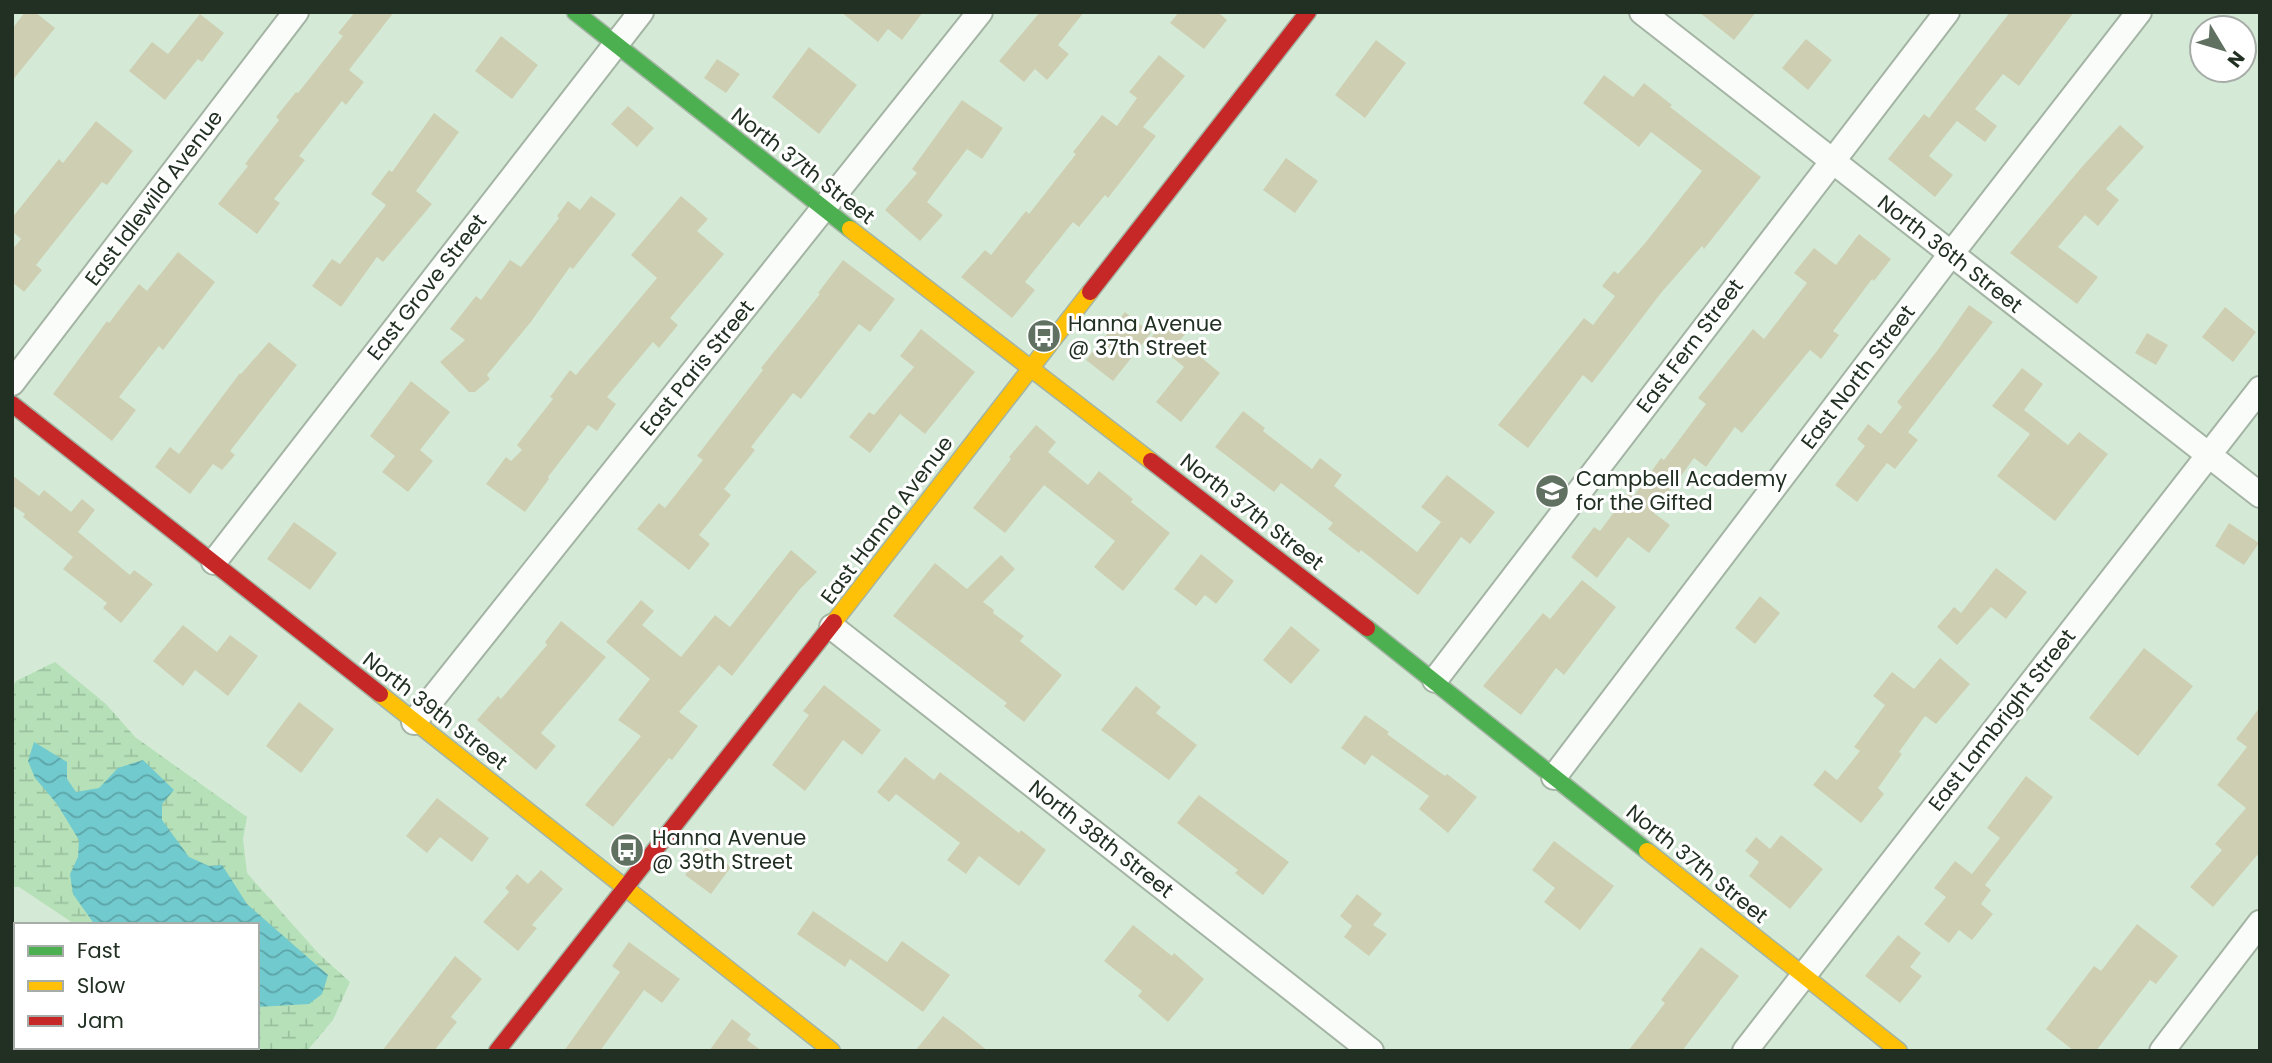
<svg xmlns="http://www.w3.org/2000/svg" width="2272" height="1063" viewBox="0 0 2272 1063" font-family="Poppins,sans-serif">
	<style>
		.wetland { fill: url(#wetland-marsh) }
		.water { fill: url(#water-waves) }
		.building { fill: #cecfb2 }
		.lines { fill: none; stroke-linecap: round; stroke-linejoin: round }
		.street-casing { stroke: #a4b4a4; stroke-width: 28 }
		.fast-casing { stroke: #a4b4a4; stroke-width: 19 }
		.slow-casing { stroke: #a4b4a4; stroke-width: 19 }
		.jam-casing { stroke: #a4b4a4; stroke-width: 19 }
		.street { stroke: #f9fcf9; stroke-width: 24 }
		.fast { stroke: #4caf50; stroke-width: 16 }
		.slow { stroke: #ffc107; stroke-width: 16 }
		.jam { stroke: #c62828; stroke-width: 16 }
		.labels { text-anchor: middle; stroke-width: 6; stroke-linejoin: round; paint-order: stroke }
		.street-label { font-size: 21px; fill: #213022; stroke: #fff }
		.poi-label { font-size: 21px; fill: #213022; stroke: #fff; text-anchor: start }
	</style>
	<defs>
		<pattern id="wetland-marsh" width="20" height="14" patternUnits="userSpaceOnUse" patternTransform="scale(1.75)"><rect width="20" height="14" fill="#b5e0b8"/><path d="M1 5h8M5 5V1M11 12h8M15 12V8" fill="none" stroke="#9bc09e"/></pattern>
		<pattern id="water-waves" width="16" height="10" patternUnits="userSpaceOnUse" patternTransform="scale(1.75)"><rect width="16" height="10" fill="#71cace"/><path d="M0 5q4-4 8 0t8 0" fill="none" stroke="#5ca4a7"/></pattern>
	</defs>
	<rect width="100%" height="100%" fill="#d5ead6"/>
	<path class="wetland" d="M55 662 106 704 135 737 247 817 243 839 247 873 319 954 350 982 333 1020 307 1051H238L234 1047H257V925H76L19 887H12V687L16 681Z"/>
	<path class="water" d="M34 742 67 762V779L76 792 99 788 118 768 143 760 174 790 162 804V820L189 857 209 866 222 865 247 904 328 975 322 994 309 1004 257 1007V925H95L73 894 70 874 78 857 79 840 57 804 35 778 28 761Z"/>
	<path class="building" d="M25 12H35L55 28 12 81V29Z
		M355 12H394L349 70 364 82 346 105 342 101 299 156 305 160 274 199 280 203 257 234 218 204 248 166 245 164 279 120 276 117 296 92 298 93 343 36 338 33Z
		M841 12H923L902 40 888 29 878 42Z
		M1040 12H1084L1058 45 1069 54 1047 80 1035 69 1024 82 999 61Z
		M1179 12H1218L1227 20 1204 49 1170 23Z
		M1699 12H1756L1734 40Z
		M2010 12H2074L2019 86 2003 74 1975 109 1997 126 1985 142 1957 121 1929 156 1953 175 1935 197 1888 159 1924 114 1929 118Z
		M200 14 224 33 202 62 198 59 165 100 129 71 152 42 168 54Z
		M501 36 538 65 512 99 475 71Z
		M1806 39 1832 60 1808 90 1782 68Z
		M1376 40 1406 63 1365 118 1335 95Z
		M809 47 857 85 819 134 772 97Z
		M1159 55 1185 76 1143 127 1156 136 1108 198 1105 195 1079 227 1073 222 1025 282 1035 290 1012 318 961 277 985 250 991 255 1026 211 1029 214 1076 154 1073 152 1102 115 1117 126 1137 98 1129 92Z
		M717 59 740 74 726 93 704 78Z
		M1604 75 1633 97 1644 83 1672 105 1670 107 1761 177 1704 249 1702 246 1661 293 1592 383 1583 375 1528 448 1498 425 1584 318 1593 325 1615 296 1602 286 1614 271 1618 274 1646 242 1702 171 1651 132 1639 147 1583 103Z
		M962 100 1003 128 982 159 967 149 927 202 943 215 920 241 885 210 917 173 912 169Z
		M628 106 654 128 637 147 611 124Z
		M434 113 459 132 416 191 432 204 383 262 377 257 341 307 312 286 332 259 340 264 386 205 371 194 389 170 392 172Z
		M96 121 133 151 107 185 102 182 36 265 42 270 24 292 12 282V250L21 239 12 231V218L59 159 63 163Z
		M2120 125 2144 147 2106 189 2119 200 2098 226 2085 215 2058 247 2098 277 2077 304 2010 253 2081 168Z
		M1286 158 1318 181 1295 213 1263 190Z
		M591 196 616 214 573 269 570 267 530 323 487 375 490 379 475 392H469L440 362 465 340 450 329 476 296 481 300 510 260 521 267 559 218 557 216 568 201 580 210Z
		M681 196 708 219 697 231 724 254 670 318 678 325 659 348 653 342 607 397 616 404 597 431 588 425 548 477 549 479 525 512 486 484 506 457 511 461 522 450 517 445 553 399 550 397 570 370 576 375 657 278 631 255Z
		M1859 234 1891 259 1874 281 1872 279 1833 331 1839 335 1821 359 1810 350 1742 433 1735 427 1706 467 1694 458 1654 513 1670 525 1649 553 1628 537 1597 578 1571 557 1594 527 1600 531 1628 493 1633 497 1661 458 1664 460 1706 404 1698 398 1753 329 1764 339 1807 283 1794 273 1814 248 1836 265Z
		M178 252 215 282 163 350 159 346 119 397 136 410 112 441 53 394 107 321 109 323 139 284 147 291Z
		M843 260 895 299 870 332 859 324 801 399 793 393 751 447 755 450 724 489 731 495 699 535 710 544 689 570 637 529 659 503 665 508 703 460 697 456 763 370 761 368 820 294 818 293Z
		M1969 305 1993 322 1908 432 1918 440 1895 469 1887 463 1857 502 1835 485 1865 446 1857 439 1868 424 1881 434 1902 407 1897 402 1937 351Z
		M2225 307 2256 332 2233 362 2202 337Z
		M1125 312 1151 333 1113 381 1086 360Z
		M1167 317 1187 332 1180 340 1220 373 1181 422 1156 402 1184 367 1150 339Z
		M921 329 975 372 925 434 900 414 870 453 849 437 869 412 874 415 914 367 900 356Z
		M2147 333 2168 345 2156 365 2135 353Z
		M269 342 297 365 230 451 235 455 222 470 213 464 190 494 155 467 170 447 179 454 240 373 241 374Z
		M2022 368 2043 384 2024 410 2068 445 2079 432 2108 454 2055 521 1997 476 2030 434 1992 406Z
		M411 381 450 412 420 450 433 461 408 492 382 472 395 456 370 436Z
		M1243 411 1265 428 1263 431 1312 469 1320 458 1342 475 1334 486 1417 552 1441 522 1421 507 1447 475 1495 512 1470 544 1461 537 1418 595 1361 550 1359 553 1328 529 1333 523 1281 483 1274 492 1215 447Z
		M1036 425 1056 442 1048 452 1088 485 1099 471 1133 499 1131 502 1170 533 1123 591 1094 567 1115 541 1044 485 1005 533 973 508 1011 459 1009 457Z
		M12 475 39 496 44 490 71 512 82 499 95 510 78 532 130 575 134 570 153 584 121 623 103 608 107 603 63 569 73 557 23 517 25 514 12 505Z
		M294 522 337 553 310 590 267 559Z
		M2229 523 2259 543 2244 565 2215 546Z
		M791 550 817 572 800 589 732 676 719 665 679 712 698 726 672 760 669 758 613 827 585 805 641 736 618 720 650 679 606 642 641 600 654 611 642 625 681 657 715 615 730 627Z
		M1201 554 1234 581 1216 604 1205 595 1196 606 1174 589Z
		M1001 555 1015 569 983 602 994 610 993 613 1024 636 1020 641 1062 675 1024 722 1004 706 1007 703 893 616 935 563 967 589Z
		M1996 568 2027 592 2006 619 1991 607 1957 645 1937 627 1954 607 1961 613Z
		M1582 580 1616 607 1564 675 1556 668 1521 715 1483 686 1543 613 1550 619Z
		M1760 596 1780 613 1755 644 1735 628Z
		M561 621 606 657 541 733 556 746 536 770 477 720 498 696 501 699 547 645 545 642Z
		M183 625 217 652 230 635 258 656 228 696 195 670 183 686 153 661Z
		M1291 626 1320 650 1291 684 1263 660Z
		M2144 648 2193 686 2138 756 2089 718Z
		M1940 658 1970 684 1936 724 1925 716 1899 752 1902 754 1878 788 1884 794 1861 823 1813 785 1825 770 1837 780 1860 751 1854 747 1885 705 1873 696 1892 672 1914 689Z
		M824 685 881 730 862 755 843 740 805 791 772 765 809 715 803 711Z
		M1136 686 1161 707 1156 713 1197 745 1169 780 1101 730Z
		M299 702 334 729 301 773 266 746Z
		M2260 707V852L2213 907 2190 887 2222 850 2215 844 2246 808 2217 785 2247 747 2236 739Z
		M1365 715 1389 732 1387 734 1445 776 1447 774 1477 797 1448 833 1419 809 1429 796 1372 755 1365 765 1341 748Z
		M905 757 934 780 940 772 1019 833 1021 830 1046 850 1019 886 979 856 966 874 947 860 960 843 896 794 889 802 877 792Z
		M2026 776 2053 797 1985 885 1991 890 1981 904 1993 914 1972 940 1959 930 1949 943 1924 924 1946 897 1934 888 1955 861 1972 874 2000 838 1987 828Z
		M1199 795 1289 862 1263 895 1235 873 1238 870 1177 823Z
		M437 798 489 838 472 862 440 837 427 853 406 836Z
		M1781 835 1823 869 1790 909 1749 876 1759 862 1745 851 1756 837 1770 849Z
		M1554 841 1614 886 1580 930 1544 902 1555 888 1532 870Z
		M706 847 731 867 711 894 685 875Z
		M541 870 563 889 532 925 537 928 518 951 483 922 509 892 505 888 517 874 528 884Z
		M1357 894 1382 914 1373 925 1387 934 1369 956 1344 937 1352 926 1340 916Z
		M813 911 887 962 902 941 950 975 923 1012 850 959 845 967 797 934Z
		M2137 924 2178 956 2156 984 2150 980 2096 1051H2074L2046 1029 2094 966 2101 971Z
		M1133 925 1172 956 1174 953 1204 979 1168 1022 1138 996 1142 991 1104 961Z
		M1898 935 1921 953 1910 967 1922 976 1900 1003 1865 976Z
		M629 942 680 979 662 1003 644 990 600 1051H564L620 972 612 966Z
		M1701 947 1739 976 1682 1051H1628L1665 1003 1661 1000Z
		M455 956 482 979 451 1017 457 1022 434 1051H382Z
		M943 1016 963 1031 988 1051H915Z
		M732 1019 751 1034 747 1040 762 1051H709Z"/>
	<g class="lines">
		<g class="street-casing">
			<path id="street" d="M1642 12 2260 495
				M12 383 296 12
				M214 562 641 12
				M832 627 1371 1051
				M1435 680 1947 12
				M414 722 980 12
				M1554 777 1951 254 2139 12
				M1745 1051 2260 389
				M2162 1051 2260 923"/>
		</g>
		<g class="fast-casing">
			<path id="fast" d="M575 12 850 229
				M1367 628 1647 851"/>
		</g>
		<g class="slow-casing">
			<path id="slow" d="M850 229 1151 461
				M834 622 1090 292
				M380 694 832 1051
				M1647 851 1899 1051"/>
		</g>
		<g class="jam-casing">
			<path id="jam" d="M1090 292 1308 12
				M12 404 380 694
				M1151 461 1367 628
				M497 1051 834 622"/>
		</g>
		<use href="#street" class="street"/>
		<use href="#fast" class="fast"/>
		<use href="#slow" class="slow"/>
		<use href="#jam" class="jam"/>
	</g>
	<defs>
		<g id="bus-disc" transform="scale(1.75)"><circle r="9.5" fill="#607161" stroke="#fff"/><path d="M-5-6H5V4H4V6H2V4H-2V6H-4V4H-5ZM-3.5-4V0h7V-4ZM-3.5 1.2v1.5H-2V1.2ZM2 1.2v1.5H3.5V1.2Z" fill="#fff"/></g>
		<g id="school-disc" transform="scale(1.75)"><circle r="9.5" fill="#607161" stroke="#fff"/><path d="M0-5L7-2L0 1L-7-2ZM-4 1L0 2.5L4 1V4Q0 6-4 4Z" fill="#fff"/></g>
	</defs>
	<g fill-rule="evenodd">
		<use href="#bus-disc" x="1044" y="336"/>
		<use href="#school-disc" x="1552" y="491"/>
		<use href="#bus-disc" x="627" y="850"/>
	</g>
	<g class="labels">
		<g class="street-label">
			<text transform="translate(803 166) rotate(38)" y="7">North 37th Street</text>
			<text transform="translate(154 198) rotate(-53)" y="7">East Idlewild Avenue</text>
			<text transform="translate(1950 254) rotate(38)" y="7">North 36th Street</text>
			<text transform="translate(427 287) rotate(-52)" y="7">East Grove Street</text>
			<text transform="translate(1690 346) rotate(-53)" y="7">East Fern Street</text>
			<text transform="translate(697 368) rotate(-51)" y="7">East Paris Street</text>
			<text transform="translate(1858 377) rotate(-53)" y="7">East North Street</text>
			<text transform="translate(1252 512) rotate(38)" y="7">North 37th Street</text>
			<text transform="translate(887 520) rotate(-53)" y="7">East Hanna Avenue</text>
			<text transform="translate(435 711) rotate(38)" y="7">North 39th Street</text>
			<text transform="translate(2002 720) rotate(-52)" y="7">East Lambright Street</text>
			<text transform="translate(1101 839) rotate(38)" y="7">North 38th Street</text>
			<text transform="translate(1697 864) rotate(39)" y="7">North 37th Street</text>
		</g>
		<g class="poi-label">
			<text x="1068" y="331">Hanna Avenue<tspan x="1068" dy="24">@ 37th Street</tspan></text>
			<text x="1576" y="486">Campbell Academy<tspan x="1576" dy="24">for the Gifted</tspan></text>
			<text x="652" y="845">Hanna Avenue<tspan x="652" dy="24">@ 39th Street</tspan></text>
		</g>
	</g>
	<rect width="2272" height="1063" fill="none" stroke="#213022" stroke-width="28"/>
	<rect x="14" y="923" width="245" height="126" fill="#ffffff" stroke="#a6aca7" stroke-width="2"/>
	<rect x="28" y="946" width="35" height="10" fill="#4caf50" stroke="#a6aca7" stroke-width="2"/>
	<text x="77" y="958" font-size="21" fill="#213022">Fast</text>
	<rect x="28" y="981" width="35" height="10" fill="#ffc107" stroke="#a6aca7" stroke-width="2"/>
	<text x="77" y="993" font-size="21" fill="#213022">Slow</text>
	<rect x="28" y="1016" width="35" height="10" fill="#c62828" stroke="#a6aca7" stroke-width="2"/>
	<text x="77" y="1028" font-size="21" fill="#213022">Jam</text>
	<g transform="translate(2223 49) rotate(128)"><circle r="33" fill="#ffffff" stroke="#a6aca7" stroke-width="2"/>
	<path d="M0-5L12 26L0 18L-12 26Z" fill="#607161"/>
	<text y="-10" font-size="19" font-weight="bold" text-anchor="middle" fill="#213022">N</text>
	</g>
</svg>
